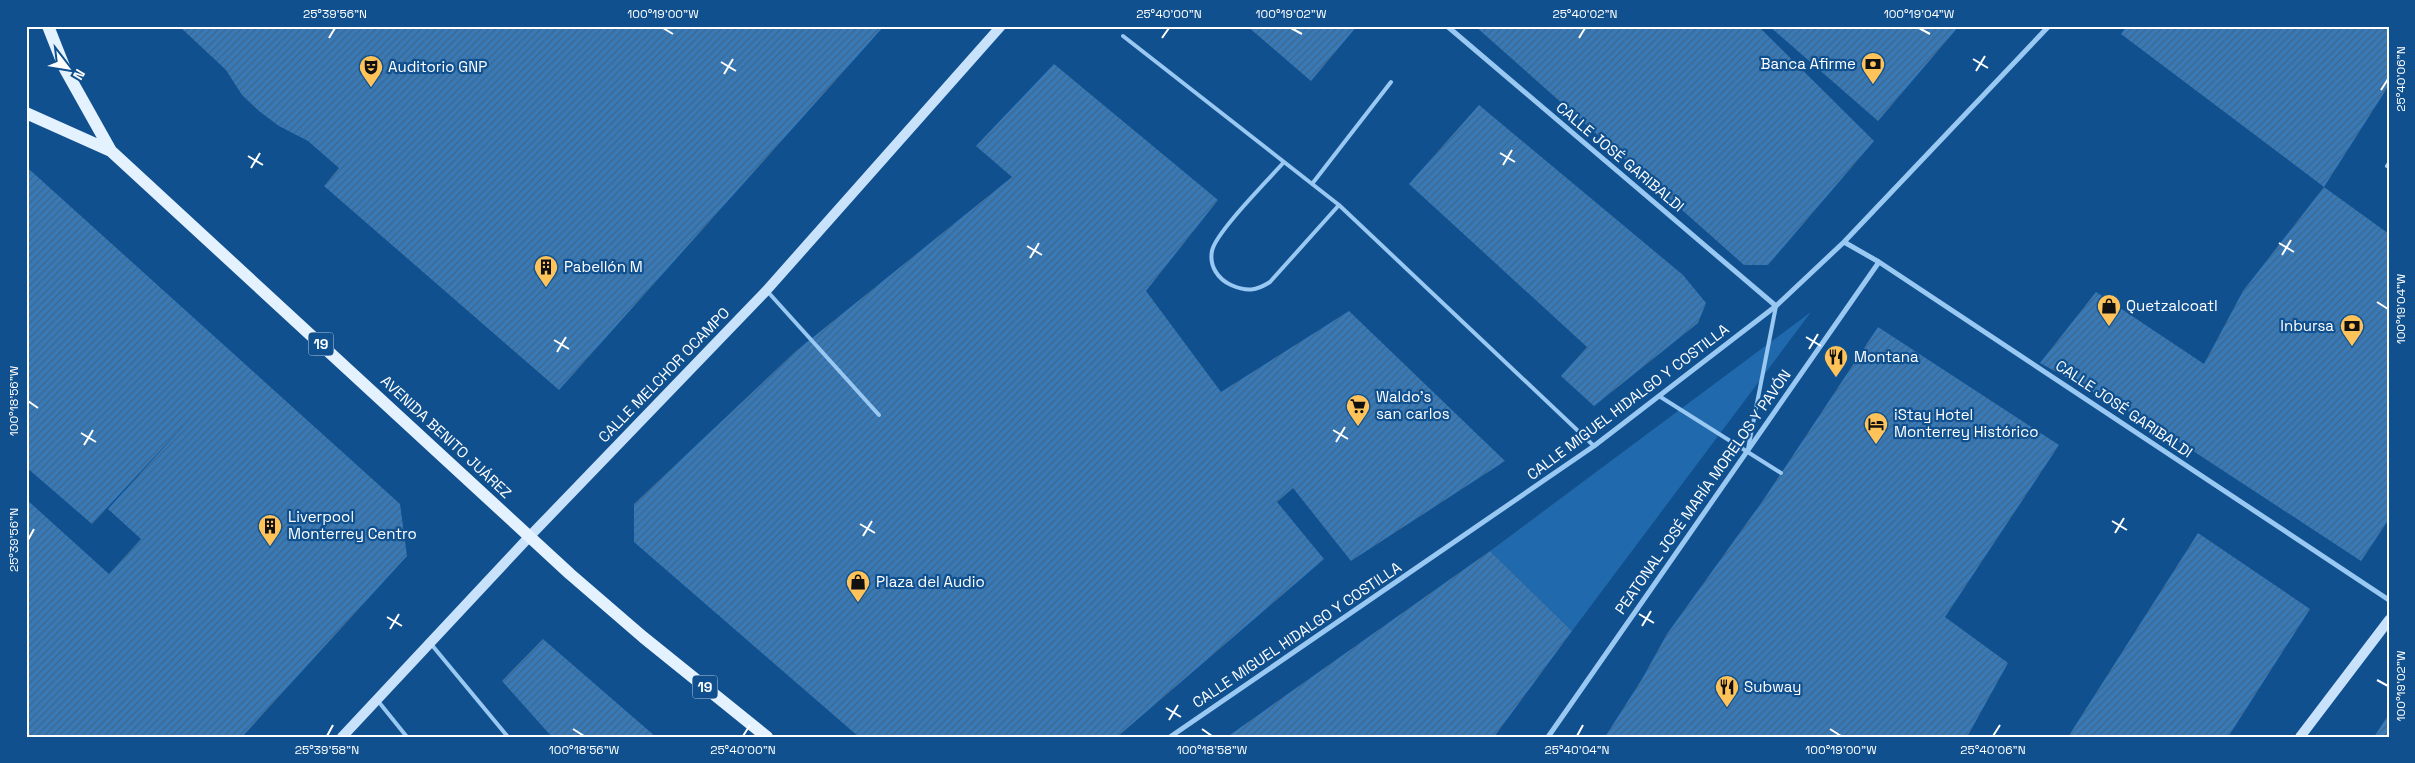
<svg xmlns="http://www.w3.org/2000/svg" width="2415" height="763" viewBox="0 0 2415 763" font-family="'Space Grotesk',sans-serif">
	<style>
		.green { fill: #1f69ac }
		.building { fill: url(#building-hatch) }
		.lines { fill: none; stroke-linecap: round; stroke-linejoin: round }
		.lane { stroke: #99c8f2; stroke-width: 4 }
		.street { stroke: #99c8f2; stroke-width: 5 }
		.secondary { stroke: #c8e2fc; stroke-width: 10 }
		.primary { stroke: #e4f1ff; stroke-width: 12 }
		.ticks { fill: none; stroke: #fff; stroke-width: 2 }
		.labels { text-anchor: middle; stroke-width: 4.5; stroke-linejoin: round; paint-order: stroke }
		.shield { fill: #10508e; stroke: #b7cadd; stroke-width: 1 }
		.shield-label { font-size: 14px; font-weight: bold; fill: #fff }
		.poi-label { font-size: 15px; fill: #fff; stroke: #10508e; text-anchor: start }
		.street-label { font-size: 15px; fill: #fff; stroke: #10508e }
		.neatline { fill: none; stroke: #fff; stroke-width: 2 }
		.ticks-label { font-size: 12px; text-anchor: middle; fill: #fff }
	</style>
	<defs>
		<pattern id="building-hatch" width="6" height="6" patternUnits="userSpaceOnUse" patternTransform="scale(1.25)"><rect width="6" height="6" fill="#387ab8"/><path d="M-1 1l2-2M0 6l6-6M5 7l2-2" fill="none" stroke="#416587"/></pattern>
	</defs>
	<rect width="100%" height="100%" fill="#10508e"/>
	<path class="green" d="M1811 312 1572 631 1490 551Z"/>
	<path class="building" d="M179 26H884L559 390 324 186 339 168 308 141 279 126 259 111 242 95 226 70Z
		M1247 26H1357L1311 81Z
		M1475 26H1758L1874 141 1768 265H1744Z
		M1769 26H1959L1878 121Z
		M2127 26H2389V85L2324 187 2389 234V519L2361 561 2155 426 2040 363 2096 292 2204 364 2243 291 2324 187 2121 34Z
		M1054 64 1218 200 1146 291 1221 392 1349 311 1505 461 1351 561 1293 488 1277 502 1324 559 1117 737H859L634 542V504L796 351 1012 177 976 146Z
		M1479 105 1683 275 1706 303 1698 323 1594 406 1561 376 1587 347 1409 184Z
		M30 170 400 504 407 556 242 737H26V499L109 574 141 539 108 509 195 413 92 524 26 467V173Z
		M1878 327 2059 445 1945 617 2008 663 1967 737H1605L1642 679 1667 634 1764 499Z
		M2198 533 2310 609 2228 737H2068Z
		M1490 551 1572 631 1494 737H1227Z
		M543 639 656 737H552L502 681Z
		M2389 714V737H2374Z"/>
	<g class="lines">
		<path class="lane" d="M1123 36 1339 205 1594 446
			M1284 162C1269 179 1215 233 1212 251 1209 266 1218 279 1231 285 1247 292 1256 291 1270 282L1339 205
			M2387 166 2389 163
			M1312 184 1391 82
			M768 292 879 415
			M1659 396 1781 473
			M1748 449 1776 306
			M431 644 508 737
			M378 701 407 737"/>
		<path class="street" d="M1447 26 1776 306
			M1844 242 1879 262 2389 600
			M1170 737 1594 446 1776 306 1844 242 2049 26
			M1548 737 1879 262"/>
		<path class="secondary" d="M342 737 529 537 766 291 1001 26
			M2300 737 2389 620"/>
		<path class="primary" d="M48 26 65 69 111 151 570 574 643 637 767 737
			M26 113 111 151"/>
	</g>
	<path class="ticks" d="M663 28 673 34M1291 28 1302 34M1919 28 1930 34M329 38 335 28M1162 38 1169 28M1579 38 1585 28M1973 59 1988 68M721 62 736 71M1976 71 1985 56M724 74 733 59M2381 90 2388 79M1500 153 1515 162M248 156 263 165M1503 165 1512 150M251 168 260 153M2279 243 2294 252M1027 246 1042 255M2282 255 2291 240M1030 258 1039 243M2377 302 2388 309M1806 337 1821 346M554 340 569 349M1809 349 1818 334M557 352 566 337M28 401 38 408M1333 430 1348 439M81 433 96 442M1336 442 1345 427M84 445 93 430M2112 521 2127 530M860 524 875 533M2115 533 2124 518M863 536 872 521M28 540 34 529M1639 614 1654 623M387 617 402 626M1642 626 1651 611M390 629 399 614M2377 680 2388 686M1166 708 1181 717M1169 720 1178 705M573 729 584 736M1202 729 1212 736M1830 729 1841 736M327 736 333 725M743 736 750 725M1577 736 1583 725M1993 736 2000 725"/>
	<defs>
		<g id="bank-pin" transform="scale(1.25)"><path d="M0 17L-7.5 6A9.5 9.5 0 1 1 7.5 6Z" fill="#ffc35a" stroke="#10508e"/><path d="M-6-4H6V4H-6ZM0-2.3a2.3 2.3 0 1 0 0 4.6a2.3 2.3 0 1 0 0-4.6Z" fill="#111"/></g>
		<g id="theatre-pin" transform="scale(1.25)"><path d="M0 17L-7.5 6A9.5 9.5 0 1 1 7.5 6Z" fill="#ffc35a" stroke="#10508e"/><path d="M-5-5.5Q0-4 5-5.5V0Q5 5 0 6Q-5 5-5 0ZM-3.3-2.5H-1v1.5H-3.3ZM1-2.5H3.3v1.5H1ZM-2.8 1Q0 5.5 2.8 1Z" fill="#111"/></g>
		<g id="building-pin" transform="scale(1.25)"><path d="M0 17L-7.5 6A9.5 9.5 0 1 1 7.5 6Z" fill="#ffc35a" stroke="#10508e"/><path d="M-4-6H4V6H1V3H-1V6H-4ZM-2.5-4.3h1.7v1.8h-1.7ZM.8-4.3h1.7v1.8H.8ZM-2.5-1h1.7V.8h-1.7ZM.8-1h1.7V.8H.8Z" fill="#111"/></g>
		<g id="shop-pin" transform="scale(1.25)"><path d="M0 17L-7.5 6A9.5 9.5 0 1 1 7.5 6Z" fill="#ffc35a" stroke="#10508e"/><path d="M-5-2.5h2.3a2.7 3.5 0 0 1 5.4 0H5L5.5 6h-11ZM-1.5-2.5h3a1.5 2.3 0 0 0-3 0Z" fill="#111"/></g>
		<g id="restaurant-pin" transform="scale(1.25)"><path d="M0 17L-7.5 6A9.5 9.5 0 1 1 7.5 6Z" fill="#ffc35a" stroke="#10508e"/><path d="M-5-6h1v4h1v-4h1v4h1v-4h1v5L-1.5 .5V6h-2V.5L-5-1ZM5-6V6H3V1.5H1.5Q1.5-4 5-6Z" fill="#111"/></g>
		<g id="supermarket-pin" transform="scale(1.25)"><path d="M0 17L-7.5 6A9.5 9.5 0 1 1 7.5 6Z" fill="#ffc35a" stroke="#10508e"/><path d="M-6-5.5h2.5l.6 2H6L4.5 2H-2.5L-4.4-4H-6ZM-1.5 3.2a1.3 1.3 0 1 0 .1 0ZM3 3.2a1.3 1.3 0 1 0 .1 0Z" fill="#111"/></g>
		<g id="hotel-pin" transform="scale(1.25)"><path d="M0 17L-7.5 6A9.5 9.5 0 1 1 7.5 6Z" fill="#ffc35a" stroke="#10508e"/><path d="M-6-4.5h1.5V1H6V5H4.5V3h-9V5H-6ZM-4 0a1.8 1.8 0 1 1 3.6 0ZM.5 0V-2.5h3Q6-2.5 6 0Z" fill="#111"/></g>
	</defs>
	<g fill-rule="evenodd">
		<use href="#bank-pin" x="1873" y="64"/>
		<use href="#theatre-pin" x="371" y="67"/>
		<use href="#building-pin" x="546" y="267"/>
		<use href="#shop-pin" x="2109" y="306"/>
		<use href="#bank-pin" x="2352" y="326"/>
		<use href="#restaurant-pin" x="1836" y="357"/>
		<use href="#supermarket-pin" x="1358" y="406"/>
		<use href="#hotel-pin" x="1876" y="424"/>
		<use href="#building-pin" x="270" y="526"/>
		<use href="#shop-pin" x="858" y="582"/>
		<use href="#restaurant-pin" x="1727" y="687"/>
	</g>
	<g class="labels">
		<g class="shield">
			<rect x="308.5" y="332.5" width="25" height="23" rx="4"/>
			<rect x="692.5" y="675.5" width="25" height="23" rx="4"/>
		</g>
		<g class="shield-label">
			<text x="321" y="349">19</text>
			<text x="705" y="692">19</text>
		</g>
		<g class="poi-label">
			<text x="1856" y="69" text-anchor="end">Banca Afirme</text>
			<text x="388" y="72">Auditorio GNP</text>
			<text x="564" y="272">Pabellón M</text>
			<text x="2126" y="311">Quetzalcoatl</text>
			<text x="2334" y="331" text-anchor="end">Inbursa</text>
			<text x="1854" y="362">Montana</text>
			<text x="1376" y="402">Waldo's<tspan x="1376" dy="17">san carlos</tspan></text>
			<text x="1894" y="420">iStay Hotel<tspan x="1894" dy="17">Monterrey Histórico</tspan></text>
			<text x="288" y="522">Liverpool<tspan x="288" dy="17">Monterrey Centro</tspan></text>
			<text x="876" y="587">Plaza del Audio</text>
			<text x="1744" y="692">Subway</text>
		</g>
		<g class="street-label">
			<text transform="translate(1620 157) rotate(40)" y="5">CALLE JOSÉ GARIBALDI</text>
			<text transform="translate(664 375) rotate(-46)" y="5">CALLE MELCHOR OCAMPO</text>
			<text transform="translate(1628 402) rotate(-37)" y="5">CALLE MIGUEL HIDALGO Y COSTILLA</text>
			<text transform="translate(2124 409) rotate(34)" y="5">CALLE JOSÉ GARIBALDI</text>
			<text transform="translate(446 437) rotate(43)" y="5">AVENIDA BENITO JUÁREZ</text>
			<text transform="translate(1703 492) rotate(-55)" y="5">PEATONAL JOSÉ MARÍA MORELOS Y PAVÓN</text>
			<text transform="translate(1297 635) rotate(-34)" y="5">CALLE MIGUEL HIDALGO Y COSTILLA</text>
		</g>
	</g>
	<rect width="2415" height="763" fill="none" stroke="#10508e" stroke-width="55"/>
	<g transform="translate(68 68) rotate(121)" stroke="#10508e" stroke-width="4" paint-order="stroke">
	<path d="M0-4L9 19L0 12L-9 19Z" fill="#ffffff"/>
	<text y="-8" font-size="14" font-weight="bold" text-anchor="middle" fill="#ffffff">N</text>
	</g>
	<rect x="28" y="28" width="2360" height="708" class="neatline"/>
	<g class="ticks-label">
		<text x="335" y="18">25°39'56"N</text>
		<text x="663" y="18">100°19'00"W</text>
		<text x="1169" y="18">25°40'00"N</text>
		<text x="1291" y="18">100°19'02"W</text>
		<text x="1585" y="18">25°40'02"N</text>
		<text x="1919" y="18">100°19'04"W</text>
		<text transform="translate(2401 79) rotate(-90)" y="4">25°40'06"N</text>
		<text transform="translate(2401 309) rotate(-90)" y="4">100°19'04"W</text>
		<text transform="translate(14 401) rotate(-90)" y="4">100°18'56"W</text>
		<text transform="translate(14 540) rotate(-90)" y="4">25°39'56"N</text>
		<text transform="translate(2401 686) rotate(-90)" y="4">100°19'02"W</text>
		<text x="327" y="754">25°39'58"N</text>
		<text x="584" y="754">100°18'56"W</text>
		<text x="743" y="754">25°40'00"N</text>
		<text x="1212" y="754">100°18'58"W</text>
		<text x="1577" y="754">25°40'04"N</text>
		<text x="1841" y="754">100°19'00"W</text>
		<text x="1993" y="754">25°40'06"N</text>
	</g>
</svg>
